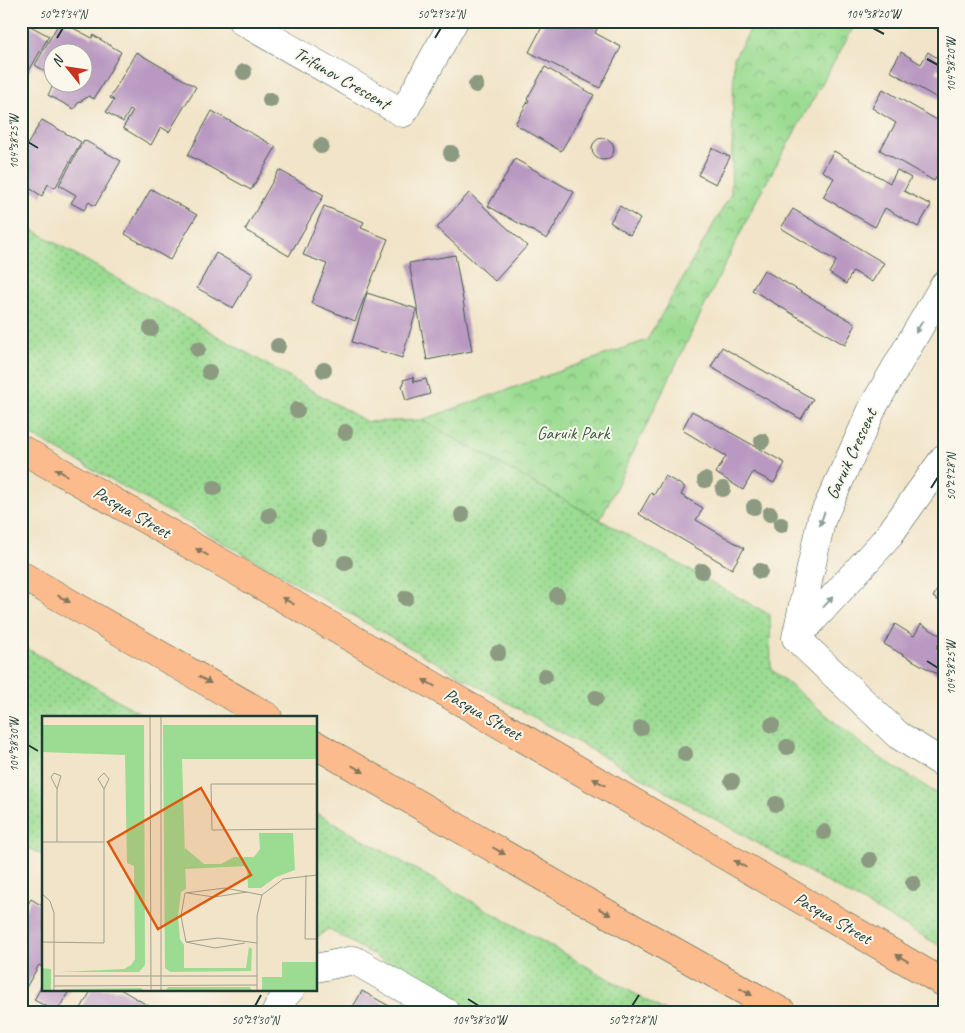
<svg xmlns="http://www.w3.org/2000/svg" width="965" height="1033" viewBox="0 0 965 1033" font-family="Caveat,sans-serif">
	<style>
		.grass { fill: url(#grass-dots); stroke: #5d8c63 }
		.park { fill: url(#park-crowns); stroke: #5d8c63 }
		.building { fill: #b999c1 }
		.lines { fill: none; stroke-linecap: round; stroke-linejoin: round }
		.minor-casing { stroke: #3e564a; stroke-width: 29 }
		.major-casing { stroke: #3e564a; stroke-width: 29 }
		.minor { stroke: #fff; stroke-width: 28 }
		.major { stroke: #fbbb8c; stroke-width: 28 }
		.tree { fill: #8b9a81 }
		.oneway { fill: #8f9e9a }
		.oneway2 { fill: #82765c }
		.ticks { fill: none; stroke: #1f3d34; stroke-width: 2 }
		.labels { text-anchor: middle; stroke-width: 4; stroke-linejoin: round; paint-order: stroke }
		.street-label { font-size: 18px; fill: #1f3d34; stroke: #fbf7ec }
		.park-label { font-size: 18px; fill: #385d47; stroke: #fbf7ec }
		.inset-road { fill: none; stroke: #9da18d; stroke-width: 1 }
		.view { fill: #de580e; fill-opacity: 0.15; stroke: #de580e; stroke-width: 2.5 }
		.inset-edge { fill: none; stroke: #1f3d34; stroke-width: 2.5 }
		.neatline { fill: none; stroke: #1f3d34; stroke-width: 2 }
		.ticks-label { font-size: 12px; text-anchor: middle; fill: #1f3d34 }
	</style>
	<defs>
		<pattern id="grass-dots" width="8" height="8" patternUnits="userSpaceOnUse" patternTransform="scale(1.25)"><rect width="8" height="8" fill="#9bdc92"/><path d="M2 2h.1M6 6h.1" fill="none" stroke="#7eb478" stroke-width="1.8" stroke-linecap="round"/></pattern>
		<pattern id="park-crowns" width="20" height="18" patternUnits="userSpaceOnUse" patternTransform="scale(1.25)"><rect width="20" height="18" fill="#9bdc92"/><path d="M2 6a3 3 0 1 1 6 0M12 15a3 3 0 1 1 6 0" fill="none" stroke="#7eb478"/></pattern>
	</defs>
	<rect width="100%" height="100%" fill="#fbf7ec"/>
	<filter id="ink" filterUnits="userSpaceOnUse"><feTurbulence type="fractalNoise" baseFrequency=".02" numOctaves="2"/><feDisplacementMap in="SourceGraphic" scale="10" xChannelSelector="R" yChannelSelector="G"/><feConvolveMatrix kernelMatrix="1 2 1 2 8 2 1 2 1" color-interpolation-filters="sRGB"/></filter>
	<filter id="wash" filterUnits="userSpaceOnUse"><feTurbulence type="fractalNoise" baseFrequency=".0096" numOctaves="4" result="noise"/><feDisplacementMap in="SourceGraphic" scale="20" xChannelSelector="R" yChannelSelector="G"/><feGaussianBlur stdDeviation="1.12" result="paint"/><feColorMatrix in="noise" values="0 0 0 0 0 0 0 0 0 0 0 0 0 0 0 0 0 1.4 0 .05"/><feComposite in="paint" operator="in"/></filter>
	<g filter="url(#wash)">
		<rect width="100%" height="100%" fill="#f1e4c8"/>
		<path class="grass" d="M21 223 367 422 422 420 770 615 771 669 871 752 944 798V948L21 429Z
			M21 645 147 717H44V856L21 844Z
			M316 813 667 1012H473L328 929 316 938Z"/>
		<path class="park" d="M755 21H857L757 199 600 520 422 420 647 340 731 194 734 58Z"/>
		<g id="blocks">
			<path class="building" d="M21 21 49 36 21 85Z
				M60 21 92 38 93 35 121 52 94 99 89 96 78 103 74 109 48 95 55 82H82V52H52V75L35 65Z
				M545 21H601L595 33 621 47 600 88 529 52Z
				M136 52 196 87 169 132 161 127 151 145 123 128 133 111 130 110 123 122 106 112 114 100 110 98Z
				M901 52 921 64 928 52 942 61 936 72 944 76V102L890 71Z
				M545 67 594 95 561 151 515 124 529 100 527 99Z
				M883 89 944 124V165L934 181 880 150 896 123 872 108Z
				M212 111 276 147 251 190 188 155Z
				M42 120 81 142 55 188 48 184 42 196 21 183 27 172 21 168V155Z
				M592 149a11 11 0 1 1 22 0a11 11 0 1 1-22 0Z
				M84 140 121 161 95 206 89 202 84 210 71 203 76 195 59 185Z
				M712 148 730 157 716 184 698 175Z
				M834 151 890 183 897 170 911 178 904 191 931 205 918 227 885 208 875 227 823 197 834 178 822 171Z
				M515 159 574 192 547 239 488 206Z
				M279 170 324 195 289 256 245 230Z
				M151 189 197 215 170 260 125 234Z
				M469 193 527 246 495 281 437 228Z
				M324 206 364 222 361 228 388 239 355 321 311 303 327 264 303 255Z
				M620 206 640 219 630 235 610 222Z
				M793 209 884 263 872 282 853 271 846 284 829 273 836 261 781 228Z
				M216 253 253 274 233 308 197 288Z
				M455 255 472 351 427 360 409 263Z
				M764 270 856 324 845 345 752 290Z
				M367 293 417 309 402 358 352 342Z
				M722 347 813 399 801 419 711 367Z
				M413 377 414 382 426 379 430 394 406 401 402 385 404 384 403 380Z
				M692 411 785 463 774 483 753 472 743 490 716 473 726 456 682 430Z
				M665 476 685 487 681 495 703 508 696 520 744 548 732 569 639 514 651 493 654 495Z
				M944 578V604L933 597Z
				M895 624 914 636 921 624 943 637 936 648 944 653V678L884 644Z
				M31 899 44 907V968L39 965 24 991 21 989V916Z
				M44 982V989H70L57 1012 34 1000Z
				M92 989H120L159 1012H79Z
				M362 991 400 1012H350Z"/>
		</g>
	</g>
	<g filter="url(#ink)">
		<use href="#blocks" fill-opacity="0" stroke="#3e564a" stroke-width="1"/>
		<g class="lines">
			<g class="minor-casing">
				<path id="minor" d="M242 21 403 113 454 21
					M797 637 887 538 944 458
					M796 638 821 521 874 405 944 285
					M796 638 898 735 944 764
					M316 968 354 960 445 1012
					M276 1012 285 995 291 989"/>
			</g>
			<g class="major-casing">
				<path id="major" d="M21 449 245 576 944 983
					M21 575 268 717
					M316 745 562 888 782 1012"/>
			</g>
			<use href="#minor" class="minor"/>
			<use href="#major" class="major"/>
		</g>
		<g class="tree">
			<circle cx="244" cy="72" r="8"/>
			<circle cx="476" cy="85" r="8"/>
			<circle cx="270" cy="100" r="8"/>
			<circle cx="321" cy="146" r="8"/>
			<circle cx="451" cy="153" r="8"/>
			<circle cx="151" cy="329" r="8"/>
			<circle cx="278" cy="346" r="8"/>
			<circle cx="198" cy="349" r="8"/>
			<circle cx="324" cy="370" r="8"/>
			<circle cx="209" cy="372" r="8"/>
			<circle cx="297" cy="410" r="8"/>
			<circle cx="345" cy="432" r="8"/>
			<circle cx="762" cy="441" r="8"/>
			<circle cx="705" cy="480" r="8"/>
			<circle cx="214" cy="488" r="8"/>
			<circle cx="723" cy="489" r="8"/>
			<circle cx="754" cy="507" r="8"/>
			<circle cx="770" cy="514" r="8"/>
			<circle cx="269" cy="515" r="8"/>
			<circle cx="462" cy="515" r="8"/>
			<circle cx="781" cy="525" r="8"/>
			<circle cx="319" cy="538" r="8"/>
			<circle cx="345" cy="563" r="8"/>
			<circle cx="702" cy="571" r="8"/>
			<circle cx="760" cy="571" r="8"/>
			<circle cx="557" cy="596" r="8"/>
			<circle cx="406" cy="598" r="8"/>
			<circle cx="498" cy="653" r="8"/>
			<circle cx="545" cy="676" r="8"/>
			<circle cx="596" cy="698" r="8"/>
			<circle cx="772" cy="725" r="8"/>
			<circle cx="641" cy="728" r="8"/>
			<circle cx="787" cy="747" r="8"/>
			<circle cx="685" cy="754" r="8"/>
			<circle cx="732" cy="781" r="8"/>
			<circle cx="776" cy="804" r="8"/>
			<circle cx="824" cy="832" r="8"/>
			<circle cx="870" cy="860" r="8"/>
			<circle cx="913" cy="883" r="8"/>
		</g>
		<defs><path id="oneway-solid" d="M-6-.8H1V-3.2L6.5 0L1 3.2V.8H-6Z" transform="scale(1.25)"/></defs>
		<g class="oneway">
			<use href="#oneway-solid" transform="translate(919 327) rotate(120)"/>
			<use href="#oneway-solid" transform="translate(822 519) rotate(110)"/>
			<use href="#oneway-solid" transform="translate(828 602) rotate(-48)"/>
		</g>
		<g class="oneway2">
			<use href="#oneway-solid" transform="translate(61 472) rotate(-150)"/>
			<use href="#oneway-solid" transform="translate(202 552) rotate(-150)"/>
			<use href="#oneway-solid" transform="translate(64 599) rotate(30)"/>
			<use href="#oneway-solid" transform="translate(288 601) rotate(-150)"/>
			<use href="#oneway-solid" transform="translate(205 680) rotate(30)"/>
			<use href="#oneway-solid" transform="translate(429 683) rotate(-150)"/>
			<use href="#oneway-solid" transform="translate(358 769) rotate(30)"/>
			<use href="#oneway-solid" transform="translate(599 782) rotate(-150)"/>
			<use href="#oneway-solid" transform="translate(499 851) rotate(30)"/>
			<use href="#oneway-solid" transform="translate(740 864) rotate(-150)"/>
			<use href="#oneway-solid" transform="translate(605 912) rotate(29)"/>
			<use href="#oneway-solid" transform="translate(902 958) rotate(-150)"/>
			<use href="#oneway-solid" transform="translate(746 992) rotate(29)"/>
		</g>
	</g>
	<path class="ticks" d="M873 28 884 34M57 38 63 28M435 38 441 28M927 59 938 65M28 142 38 148M931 488 938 477M927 661 938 668M28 745 38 751M468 999 479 1006M255 1006 261 995M632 1006 639 995"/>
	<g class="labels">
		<g class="street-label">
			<text transform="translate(342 78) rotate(30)" y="6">Trifunov Crescent</text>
			<text transform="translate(851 454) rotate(-65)" y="6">Garuik Crescent</text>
			<text transform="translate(132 512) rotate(30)" y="6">Pasqua Street</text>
			<text transform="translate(483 714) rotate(30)" y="6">Pasqua Street</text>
			<text transform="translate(833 918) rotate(30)" y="6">Pasqua Street</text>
		</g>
		<g class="park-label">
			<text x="573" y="439">Garuik Park</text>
		</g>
	</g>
	<g transform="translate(42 716)">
		<rect width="275" height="275" fill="#f1e4c8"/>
		<path d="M0 9H102L103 249 97 256H18L82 253 89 249 93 243 92 150 85 147 83 39 0 36ZM121 9H275V43H140L144 173 139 176 136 201 138 223 142 229V252H204L207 231 210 233 209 255 128 256 123 252ZM126 271H208L210 275H123ZM99 272 102 275H18L22 273Z" fill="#9bdc92"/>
		<path d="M217 117H251L253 154 234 161 219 172H206L205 150 143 153V132L162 148H179L192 141H212L218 133ZM240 246H275V275L220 274V261H240ZM0 252 9 253V275H0Z" fill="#9bdc92"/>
		<path class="inset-road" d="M108 0 109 275M119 0V275M275 68H169L170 114 275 113M0 126H62M15 126V73L19 60 12 57 9 61 15 73M264 159 263 223H275M143 177 139 200 144 226 173 232 203 227M143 177 183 172 220 179M145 177 172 181 205 176M0 178 8 185 12 197V275M0 226 62 227V73L67 63 62 57 56 63 62 73M144 226 176 222 215 227M12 260H215M12 270 215 269M215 275V200L220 179 241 163 275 159"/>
		<path class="view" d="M159 72 209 159 116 213 66 126Z"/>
		<rect width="275" height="275" class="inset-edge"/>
	</g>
	<rect width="965" height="1033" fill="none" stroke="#fbf7ec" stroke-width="55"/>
	<g transform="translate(68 68) rotate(300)"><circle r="24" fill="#fbf7ec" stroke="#a3ada2"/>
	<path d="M0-4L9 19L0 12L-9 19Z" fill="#c8321e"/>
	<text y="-8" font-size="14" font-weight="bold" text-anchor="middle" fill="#1f3d34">N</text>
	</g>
	<rect x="28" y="28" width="910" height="978" class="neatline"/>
	<g class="ticks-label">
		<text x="63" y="18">50°29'34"N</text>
		<text x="441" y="18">50°29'32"N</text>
		<text x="873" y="18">104°38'20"W</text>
		<text transform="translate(951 65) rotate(-90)" y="4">104°38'20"W</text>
		<text transform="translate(14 142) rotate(-90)" y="4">104°38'25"W</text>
		<text transform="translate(951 477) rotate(-90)" y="4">50°29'28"N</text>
		<text transform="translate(951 668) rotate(-90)" y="4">104°38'25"W</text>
		<text transform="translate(14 745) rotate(-90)" y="4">104°38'30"W</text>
		<text x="255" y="1024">50°29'30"N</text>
		<text x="479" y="1024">104°38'30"W</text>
		<text x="632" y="1024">50°29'28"N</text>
	</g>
</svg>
